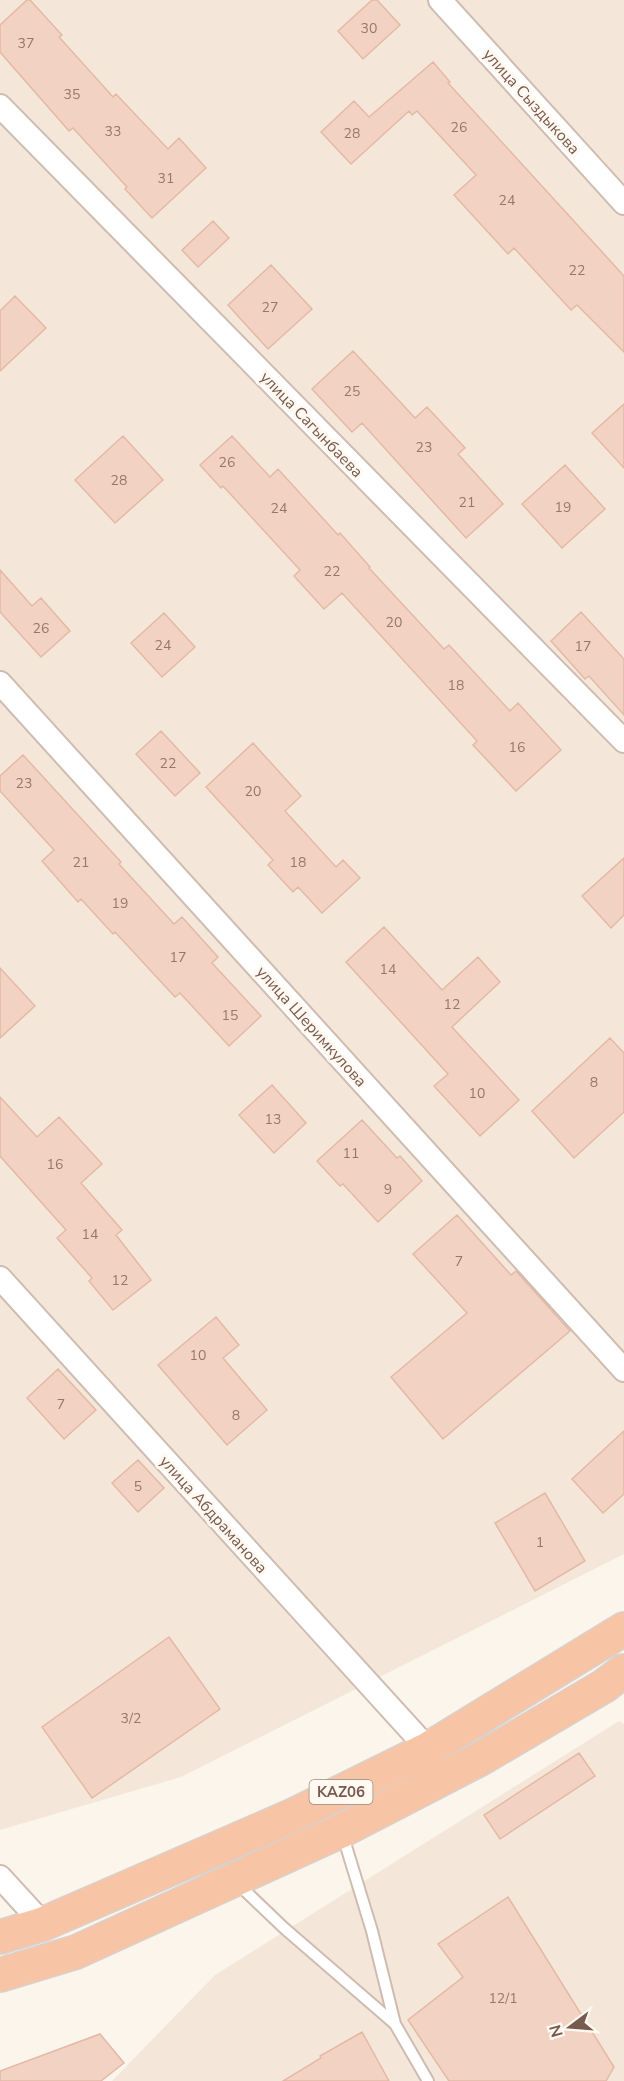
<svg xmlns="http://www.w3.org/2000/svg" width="624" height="2081" viewBox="0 0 624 2081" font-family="'Nunito Sans',sans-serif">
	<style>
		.residential { fill: #f4e7da }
		.building { fill: #f2d3c3; stroke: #e4b9a4; stroke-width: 1.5 }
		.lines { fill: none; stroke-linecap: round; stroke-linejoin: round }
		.service-casing { stroke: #cfbcb0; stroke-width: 14 }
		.minor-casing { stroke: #cfbcb0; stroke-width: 26 }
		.trunk-casing { stroke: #d9d1cd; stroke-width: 36 }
		.service { stroke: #fff; stroke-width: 10 }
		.minor { stroke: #fff; stroke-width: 22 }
		.trunk { stroke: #f7c4a5; stroke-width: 33 }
		.labels { text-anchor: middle; stroke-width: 6; stroke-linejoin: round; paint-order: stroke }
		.number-label { font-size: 14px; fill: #96786b }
		.shield { fill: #fff9f2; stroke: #a08a7f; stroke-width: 1.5 }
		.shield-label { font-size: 15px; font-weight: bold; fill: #785a4e }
		.street-label { font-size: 16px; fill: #785a4e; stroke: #fff9f2 }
	</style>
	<rect width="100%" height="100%" fill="#fcf5eb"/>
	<path class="residential" d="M0 0H624V1554L181 1777 0 1830Z
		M619 1721 624 1724V2081H112L215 1975Z"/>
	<path class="building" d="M27 0H30L62 35 59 37 113 97 116 94 168 149 179 138 206 168 152 218 125 189 127 187 73 128 69 131 0 52V25Z
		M372 0H377L400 25 363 59 338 31Z
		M433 62 450 82 448 83 624 276V352L577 305 571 310 514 248 508 254 454 195 476 175 417 111 412 115 409 111 351 164 321 132 354 101 369 117Z
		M213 221 229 238 198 267 182 250Z
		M271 265 312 309 268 349 228 305Z
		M15 296 46 328 0 371V311Z
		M353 351 415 418 427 407 465 448 458 454 503 504 466 538 362 423 352 432 312 389Z
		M624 404V468L592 433Z
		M123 436 163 480 115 523 75 480Z
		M232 436 270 477 278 469 338 535 340 533 370 567 369 568 444 649 449 645 510 711 518 703 561 750 516 791 473 745 477 741 342 593 324 609 294 576 300 570 223 486 221 488 200 465Z
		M565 465 605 509 562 548 522 504Z
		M0 570 32 606 41 598 70 631 41 657 0 612Z
		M581 612 624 659V715L589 676 585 679 551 641Z
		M164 613 195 647 162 677 131 643Z
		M161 731 200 773 175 796 136 754Z
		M253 743 301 796 285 811 336 867 343 860 360 878 322 913 298 887 293 892 268 865 273 860 206 787Z
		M23 755 121 862 119 864 174 924 182 917 218 957 212 963 261 1016 229 1046 180 993 175 997 115 932 113 934 81 899 78 902 42 861 54 850 0 791V776Z
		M624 858V915L611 928 582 896Z
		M384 927 442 990 478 957 500 982 452 1027 519 1100 480 1136 434 1086 448 1074 346 962Z
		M0 968 35 1006 0 1038Z
		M610 1038 624 1053V1112L574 1158 532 1111Z
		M272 1085 306 1123 274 1153 239 1115Z
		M0 1097 37 1137 59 1117 102 1164 81 1183 122 1230 116 1235 151 1280 113 1310 89 1281 92 1278 57 1238 66 1230 0 1156Z
		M362 1120 397 1158 400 1156 422 1181 378 1222 343 1184 340 1186 317 1161Z
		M457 1215 511 1275 516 1271 570 1331 443 1439 391 1377 467 1313 413 1254Z
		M216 1317 239 1345 223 1358 267 1410 227 1445 158 1365Z
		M58 1369 96 1410 64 1439 27 1398Z
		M624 1431V1494L603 1513 572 1479Z
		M138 1460 164 1488 138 1512 112 1483Z
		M545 1493 585 1561 535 1591 495 1523Z
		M169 1637 220 1709 92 1798 42 1727Z
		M579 1753 595 1776 500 1839 484 1815Z
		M508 1897 614 2067 606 2081H449L408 2020 463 1977 438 1944Z
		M362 2032 389 2081H283L321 2058 320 2056Z
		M100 2034 124 2063 101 2081H0V2071Z"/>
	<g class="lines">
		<g class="service-casing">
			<path id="service" d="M342 1833 372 1931 395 2024
				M238 1884 284 1928 395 2024 428 2081"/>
		</g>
		<g class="minor-casing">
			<path id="minor" d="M440 0 624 203
				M0 106 624 741
				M0 683 624 1370
				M0 1278 428 1749
				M0 1877 43 1924"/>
		</g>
		<g class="trunk-casing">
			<path id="trunk" d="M0 1937 43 1924 294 1815 428 1749 624 1629
				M0 1975 76 1952 341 1831 480 1759 604 1686 624 1671"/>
		</g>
		<use href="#service" class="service"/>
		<use href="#minor" class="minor"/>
		<use href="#trunk" class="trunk"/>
	</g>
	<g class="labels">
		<g class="number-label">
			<text x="369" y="33">30</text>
			<text x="26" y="48">37</text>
			<text x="72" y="99">35</text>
			<text x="459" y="132">26</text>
			<text x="113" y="136">33</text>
			<text x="352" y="138">28</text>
			<text x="166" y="183">31</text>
			<text x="507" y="205">24</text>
			<text x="577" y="275">22</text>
			<text x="270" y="312">27</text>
			<text x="352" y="396">25</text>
			<text x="424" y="452">23</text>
			<text x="227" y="467">26</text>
			<text x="119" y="485">28</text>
			<text x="467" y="507">21</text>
			<text x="563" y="512">19</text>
			<text x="279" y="513">24</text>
			<text x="332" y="576">22</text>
			<text x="394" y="627">20</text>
			<text x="41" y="633">26</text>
			<text x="163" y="650">24</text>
			<text x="583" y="651">17</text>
			<text x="456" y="690">18</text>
			<text x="517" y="752">16</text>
			<text x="168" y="768">22</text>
			<text x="24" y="788">23</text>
			<text x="253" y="796">20</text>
			<text x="81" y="867">21</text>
			<text x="298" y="867">18</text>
			<text x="120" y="908">19</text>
			<text x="178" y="962">17</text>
			<text x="388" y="974">14</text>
			<text x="452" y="1009">12</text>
			<text x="230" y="1020">15</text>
			<text x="594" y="1087">8</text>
			<text x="477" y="1098">10</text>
			<text x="273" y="1124">13</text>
			<text x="351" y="1158">11</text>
			<text x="55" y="1169">16</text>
			<text x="388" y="1194">9</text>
			<text x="90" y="1239">14</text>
			<text x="459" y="1266">7</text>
			<text x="120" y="1285">12</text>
			<text x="198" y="1360">10</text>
			<text x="61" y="1409">7</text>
			<text x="236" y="1420">8</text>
			<text x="138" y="1491">5</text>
			<text x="540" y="1547">1</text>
			<text x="131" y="1723">3/2</text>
			<text x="503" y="2003">12/1</text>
		</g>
		<rect class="shield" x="309.5" y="1780" width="63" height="24" rx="4.5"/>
		<g class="shield-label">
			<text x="341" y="1797">KАZ06</text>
		</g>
		<g class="street-label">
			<text transform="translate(532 101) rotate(48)" y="6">улица Сыздыкова</text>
			<text transform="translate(312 424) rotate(46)" y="6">улица Сагынбаева</text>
			<text transform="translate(312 1026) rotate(48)" y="6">улица Шеримкулова</text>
			<text transform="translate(214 1514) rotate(48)" y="6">улица Абдраманова</text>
		</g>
	</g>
	<g transform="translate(570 2027) rotate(254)" stroke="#fff9f2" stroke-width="4.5" paint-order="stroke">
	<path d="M0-4.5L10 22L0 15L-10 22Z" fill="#785a4e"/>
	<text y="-9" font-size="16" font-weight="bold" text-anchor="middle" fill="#785a4e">N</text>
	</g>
</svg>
